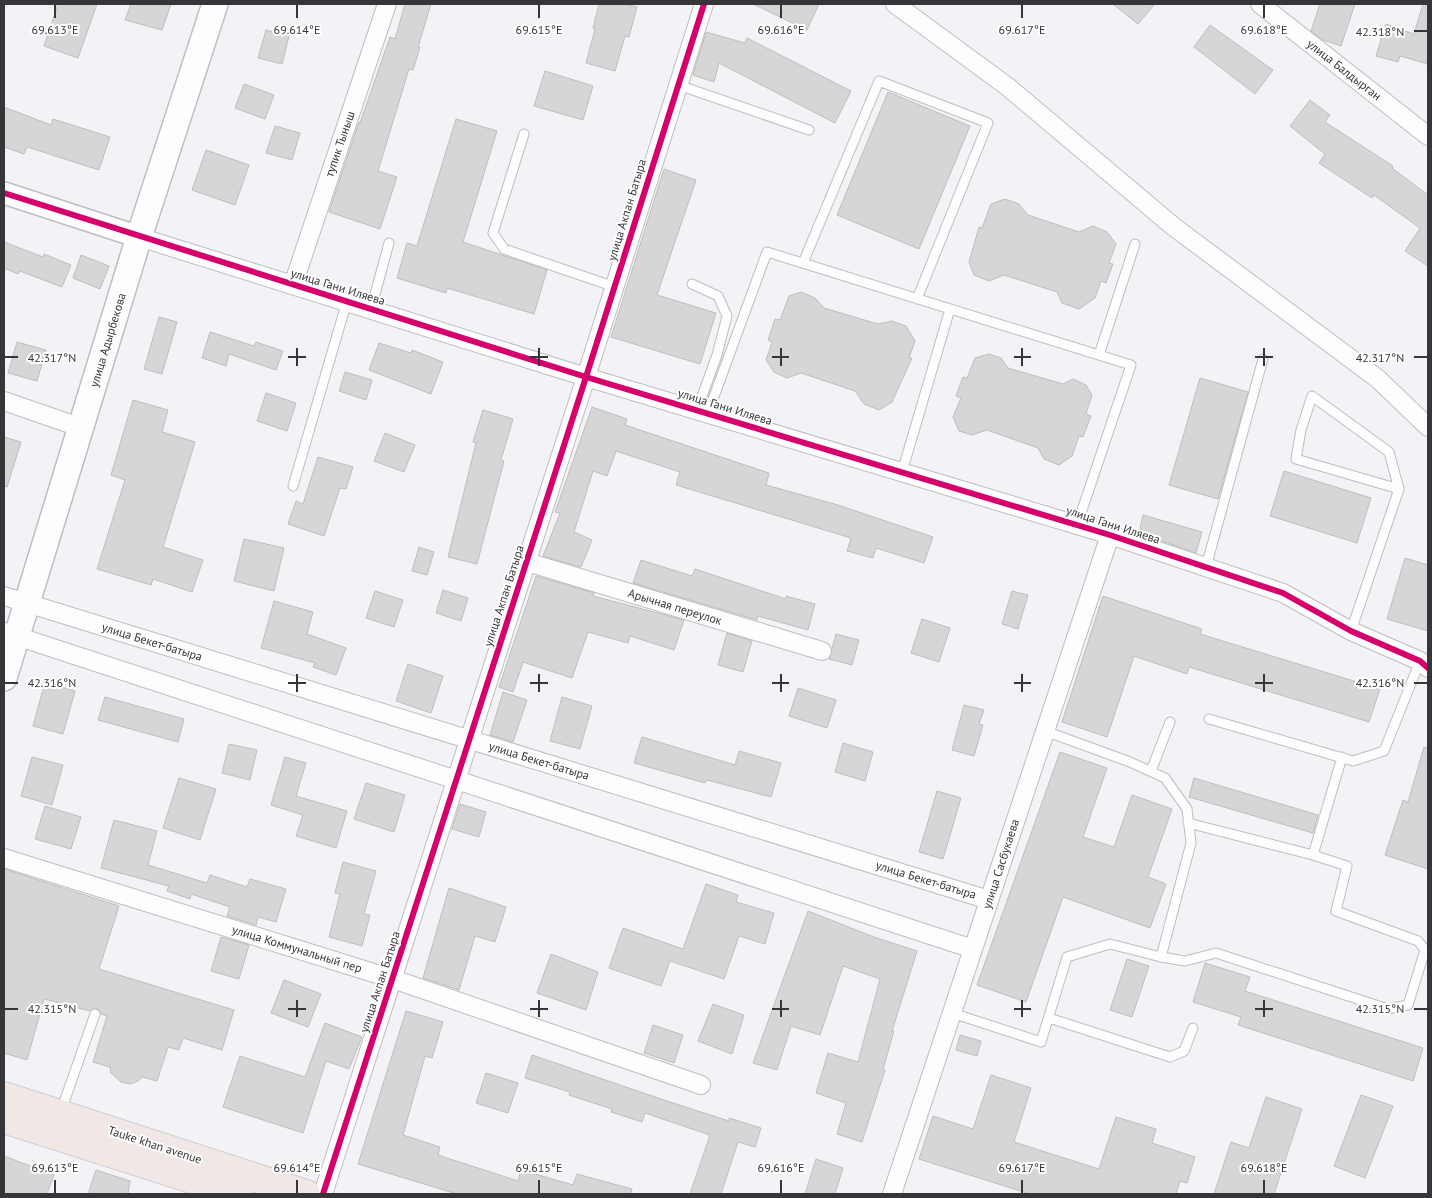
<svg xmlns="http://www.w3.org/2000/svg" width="1432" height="1198" viewBox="0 0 1432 1198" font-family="'PT Sans',sans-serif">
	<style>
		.building { fill: #d7d5d6; stroke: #bfbebf }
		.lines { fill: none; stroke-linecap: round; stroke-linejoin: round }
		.service-casing { stroke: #bebec2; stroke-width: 11 }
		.minor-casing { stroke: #bebec2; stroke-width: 20 }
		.tertiary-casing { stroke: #bebec2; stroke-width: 24 }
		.secondary-casing { stroke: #bebec2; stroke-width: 28 }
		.primary-casing { stroke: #ceced1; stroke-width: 30 }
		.service { stroke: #fdfdfe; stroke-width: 9 }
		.minor { stroke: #fdfdfe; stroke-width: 18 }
		.tertiary { stroke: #fdfdfe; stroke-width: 21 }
		.secondary { stroke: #fdfdfe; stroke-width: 25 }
		.primary { stroke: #f1e8e5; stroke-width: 28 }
		.cycleway-casing { stroke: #fefefe; stroke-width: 9 }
		.cycleway { stroke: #d6006c; stroke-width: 6 }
		.ticks { fill: none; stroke: #36363a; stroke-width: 2 }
		.labels { text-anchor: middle; stroke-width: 4; stroke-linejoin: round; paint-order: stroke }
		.street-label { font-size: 12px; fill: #36363a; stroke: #fefefe }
		.ticks-label { font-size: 12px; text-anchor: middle; fill: #36363a; stroke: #fefefe; stroke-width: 4; stroke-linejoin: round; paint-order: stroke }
	</style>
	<rect width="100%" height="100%" fill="#f2f2f7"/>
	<path class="building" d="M58 4H97L78 58 44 46Z
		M131 4H171L162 30 125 20Z
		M405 4H431L418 47H420L413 70 409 69 378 171 397 177 380 229 329 212 359 122 360 123 390 37 395 39Z
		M599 4H623L637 7 629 37 625 36 615 71 586 63 595 29 593 28Z
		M753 4H819L807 30Z
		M1113 4H1155L1138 24Z
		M1320 4H1355L1341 46 1323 40 1311 31Z
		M1423 4H1428V64L1400 56 1398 62 1376 56 1386 24 1414 34Z
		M1210 25 1273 70 1255 94 1194 47Z
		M266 30 289 36 282 64 258 58Z
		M706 32 745 43 747 38 851 91 835 123 719 63 714 82 693 75Z
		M545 71 593 86 583 120 534 106Z
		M244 84 274 95 265 119 235 108Z
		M888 92 970 126 919 249 837 215Z
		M1310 100 1330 115 1325 122 1393 166 1392 168 1428 195V266L1405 251 1420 228 1374 195 1372 198 1319 163 1325 154 1290 126Z
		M4 107 51 125 53 119 110 137 99 170 27 147 24 154 4 147Z
		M456 119 497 131 463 242 547 270 534 314 447 288 446 293 397 278 407 243 417 246Z
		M275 126 300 133 292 160 266 153Z
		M206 150 249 165 235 205 192 190Z
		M664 169 696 180 657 295 716 313 700 364 611 337Z
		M1005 199 1019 204 1028 215 1079 232 1093 226 1107 232 1116 244 1109 263 1113 264 1106 283 1101 281 1095 298 1079 309 1062 303 1057 292 1004 275 989 281 974 275 969 262 979 227 982 228 991 204Z
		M4 242 43 257 44 254 71 265 62 287 20 271 18 274 4 268Z
		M81 255 109 266 100 289 73 278Z
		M801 292 815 298 824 308 878 324 892 321 906 326 915 341 909 358H912L892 402 879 410 864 404 855 391 801 373 787 378 774 372 766 360 772 342 768 340 775 319 780 320 789 296Z
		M159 317 177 322 162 374 144 369Z
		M210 332 254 346 256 342 283 351 276 370 229 354 226 366 202 358Z
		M17 342 46 350 37 381 8 373Z
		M379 343 411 353 412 350 443 362 431 394 369 370Z
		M989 354 1001 358 1008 368 1063 384 1073 379 1086 385 1092 395 1086 414 1091 416 1083 437 1079 436 1072 456 1059 465 1044 459 1038 448 987 430 972 435 959 431 953 417 961 398 956 396 963 377 967 378 975 358Z
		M345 372 372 380 366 400 339 391Z
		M1200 378 1248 392 1218 499 1169 485Z
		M266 393 296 403 287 431 257 421Z
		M133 400 168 410 162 432 195 442 163 547 203 560 192 592 153 579 151 585 97 569 125 480 111 475Z
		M592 407 627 419 625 425 769 473 766 485 838 505 933 537 924 563 876 548 873 558 847 551 851 538 676 485 680 472 616 451 607 476 593 471 574 532 592 540 581 567 543 556 560 513 555 512Z
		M483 410 513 419 501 460 504 461 477 564 448 557 476 443 473 442Z
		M385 433 415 445 404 472 374 461Z
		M4 437 21 442 7 487 4 486Z
		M318 457 353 467 346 489 340 488 324 536 288 524 296 501 303 504Z
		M1284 471 1371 498 1357 543 1270 516Z
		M1143 515 1202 532 1196 553 1139 533Z
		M244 539 284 548 274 591 234 581Z
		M419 547 434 552 427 575 412 571Z
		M1405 558 1428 565V631L1387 619Z
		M641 560 692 576 695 569 786 599V596L815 604 808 630 758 616 757 620 633 583Z
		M536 576 594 593 593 596 684 620 674 650 630 636 628 643 588 632 572 678 523 662 513 692 499 687Z
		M443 590 468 598 461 621 436 613Z
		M375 591 403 600 394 627 366 618Z
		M1012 591 1028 595 1018 629 1002 624Z
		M1103 596 1202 629 1200 634 1380 689 1369 722 1189 667 1187 674 1134 656 1107 737 1062 722Z
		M274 601 313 612 307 634 346 648 336 675 313 667 315 663 261 648Z
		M922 619 950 628 939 662 911 653Z
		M727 633 752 641 743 672 718 665Z
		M836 634 859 640 852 665 829 659Z
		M408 664 443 676 431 713 396 701Z
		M45 682 75 691 63 734 33 726Z
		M798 688 836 700 827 728 789 716Z
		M503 692 527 700 513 742 490 735Z
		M105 697 184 719 178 742 98 720Z
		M562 697 592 706 580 749 550 741Z
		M964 705 984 710 979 724 983 725 974 756 952 750Z
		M642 737 735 765 739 751 781 763 771 797 707 780 705 783 634 763Z
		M843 743 873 752 865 781 835 772Z
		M229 744 257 750 250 780 222 773Z
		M1424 747 1428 748V869L1385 855 1403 800 1408 802Z
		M1060 752 1107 768 1083 837 1114 847 1132 795 1172 809 1148 877 1166 884 1150 928 1063 897 1026 1002 977 985Z
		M32 757 63 765 52 805 21 796Z
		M285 757 306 763 296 796 347 811 336 848 296 836 303 815 271 805Z
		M179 778 216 789 200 840 163 828Z
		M1194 778 1318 815 1313 833 1189 797Z
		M366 783 405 795 394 832 354 819Z
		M937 791 961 798 943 859 919 852Z
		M460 804 486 812 479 837 452 829Z
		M45 806 81 817 71 849 35 839Z
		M114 820 157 831 148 865 207 883 210 875 247 887 250 879 286 889 276 922 258 917 256 925 227 916 230 907 191 894 190 899 167 891 169 886 101 868Z
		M343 862 376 871 364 914 370 915 362 946 329 937 340 894 335 893Z
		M4 869 119 906 99 969 234 1010 222 1050 183 1038 179 1050 168 1047 157 1081 142 1077 138 1081 130 1084 121 1082 111 1073 110 1067 93 1062 107 1016 101 1014 97 1008 90 1011 44 999 27 1060 4 1053Z
		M706 884 738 895 736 902 774 913 765 944 739 936 724 979 670 961 661 986 609 968 623 928 683 949Z
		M449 888 506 907 495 942 475 936 459 990 423 978Z
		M808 911 874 937 917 951 892 1031H894L883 1069 885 1070 862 1142 837 1134 846 1103 816 1093 828 1053 858 1062 880 979 843 966 820 1035 791 1026 777 1070 753 1063Z
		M221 937 249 945 239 979 211 971Z
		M551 954 598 972 586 1010 537 993Z
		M1127 959 1149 966 1132 1017 1110 1010Z
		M1205 963 1250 977 1245 991 1423 1048 1413 1081 1238 1025 1241 1017 1193 1002Z
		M284 980 321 994 308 1027 271 1013Z
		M713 1004 744 1015 732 1054 698 1041Z
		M406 1011 443 1022 432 1058 425 1056 403 1135 440 1147 438 1155 518 1181 521 1170 573 1185 577 1174 632 1189 631 1194H457L358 1164Z
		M325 1023 362 1037 349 1069 326 1061 303 1133 223 1107 240 1056 305 1077Z
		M653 1025 683 1035 674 1063 644 1053Z
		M960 1035 981 1041 977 1056 956 1050Z
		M532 1055 667 1101 729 1121V1118L761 1128 755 1147 738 1142 721 1194H690L710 1135 645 1113 642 1122 611 1112 612 1109 569 1095 570 1092 525 1078Z
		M486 1073 518 1083 508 1113 476 1103Z
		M991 1075 1031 1088 1014 1142 1099 1169 1116 1117 1156 1129 1152 1143 1195 1157 1187 1183 1180 1181 1176 1194H1030L919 1159 933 1116 973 1129Z
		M1361 1095 1393 1106 1365 1178 1334 1166Z
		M1266 1097 1302 1109 1274 1194H1214L1231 1142 1249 1148Z
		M4 1156 54 1175 47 1194H4Z
		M816 1159 843 1168 835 1194H805Z
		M96 1170 130 1181 128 1194H88Z"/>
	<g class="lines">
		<g class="service-casing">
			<path id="service" d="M678 85 809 130
				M524 134 493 233 504 249 615 287
				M803 263 879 81 988 123 917 299
				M692 284 718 296 727 316 717 355 697 410
				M371 309 389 243
				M1099 355 1135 244
				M708 413 767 252 1131 365 1077 525
				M902 472 950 309
				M293 486 347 301
				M1206 567 1263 359
				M1351 631 1399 489 1389 452 1312 396 1301 430 1296 459 1399 489
				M1209 719 1353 761 1384 751 1420 661
				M1045 731 1130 762 1165 778 1187 809 1191 843 1161 957 1185 961 1216 953 1388 1009 1408 1005 1425 950 1418 941 1336 911 1347 866 1313 855 1342 757
				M1151 771 1170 722
				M1188 823 1313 855
				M952 1013 1041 1042 1067 957 1110 944 1161 957
				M1049 1018 1170 1057 1184 1051 1193 1028
				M61 1111 95 1014"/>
		</g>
		<g class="minor-casing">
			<path id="minor" d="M895 4 1008 87 1174 227 1378 379 1428 427
				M1260 4 1428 136
				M139 237 586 377 1110 535 1283 593 1351 631 1420 661 1428 668
				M293 285 387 4
				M4 401 82 428
				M527 562 822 651
				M4 596 989 900
				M4 632 973 949
				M4 858 393 979 701 1085
				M323 1194 586 377 704 4
				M892 1194 1110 535"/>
		</g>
		<g class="tertiary-casing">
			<path id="tertiary" d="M4 193 139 237"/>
		</g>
		<g class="secondary-casing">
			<path id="secondary" d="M4 678 139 237 215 4"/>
		</g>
		<g class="primary-casing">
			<path id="primary" d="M4 1096 306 1194
				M4 1119 239 1194"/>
		</g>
		<use href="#service" class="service"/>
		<use href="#minor" class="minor"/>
		<use href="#tertiary" class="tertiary"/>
		<use href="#secondary" class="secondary"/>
		<use href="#primary" class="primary"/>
		<g class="cycleway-casing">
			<path id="cycleway" d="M4 193 586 377 1110 535 1283 593 1351 631 1420 661 1428 668
				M323 1194 586 377 704 4"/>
		</g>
		<use href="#cycleway" class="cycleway"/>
	</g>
	<path class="ticks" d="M55 5V18M297 5V18M539 5V18M781 5V18M1022 5V18M1264 5V18M1414 31H1427M297 348V366M539 348V366M781 348V366M1022 348V366M1264 348V366M5 357H18M288 357H306M530 357H548M772 357H789M1014 357H1031M1255 357H1273M1414 357H1427M297 674V692M539 674V692M781 674V692M1022 674V692M1264 674V692M5 683H18M288 683H306M530 683H548M772 683H789M1014 683H1031M1255 683H1273M1414 683H1427M297 1000V1017M539 1000V1017M781 1000V1017M1022 1000V1017M1264 1000V1017M5 1009H18M288 1009H306M530 1009H548M772 1009H789M1014 1009H1031M1255 1009H1273M1414 1009H1427M55 1180V1193M297 1180V1193M539 1180V1193M781 1180V1193M1022 1180V1193M1264 1180V1193"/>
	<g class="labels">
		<g class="street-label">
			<text transform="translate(1344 70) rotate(38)" y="4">улица Балдырган</text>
			<text transform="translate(340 144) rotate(-71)" y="4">тупик Тыныш</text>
			<text transform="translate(627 210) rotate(-73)" y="4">улица Акпан Батыра</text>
			<text transform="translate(338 287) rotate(17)" y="4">улица Гани Иляева</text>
			<text transform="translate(108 340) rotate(-73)" y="4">улица Адырбекова</text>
			<text transform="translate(725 407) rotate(17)" y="4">улица Гани Иляева</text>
			<text transform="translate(1113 525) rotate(18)" y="4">улица Гани Иляева</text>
			<text transform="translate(504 596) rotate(-72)" y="4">улица Акпан Батыра</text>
			<text transform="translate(675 607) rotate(17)" y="4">Арычная переулок</text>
			<text transform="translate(152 642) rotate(17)" y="4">улица Бекет-батыра</text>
			<text transform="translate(539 761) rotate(17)" y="4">улица Бекет-батыра</text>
			<text transform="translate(1001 864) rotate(-72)" y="4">улица Сасбукаева</text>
			<text transform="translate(926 880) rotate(17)" y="4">улица Бекет-батыра</text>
			<text transform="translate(297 949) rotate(17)" y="4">улица Коммунальный пер</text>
			<text transform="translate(380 982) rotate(-72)" y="4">улица Акпан Батыра</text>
			<text transform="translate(155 1145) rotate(18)" y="4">Tauke khan avenue</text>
		</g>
	</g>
	<g class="ticks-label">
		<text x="55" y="34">69.613°E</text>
		<text x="297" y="34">69.614°E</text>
		<text x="539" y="34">69.615°E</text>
		<text x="781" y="34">69.616°E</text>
		<text x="1022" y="34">69.617°E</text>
		<text x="1264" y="34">69.618°E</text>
		<text x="1380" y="36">42.318°N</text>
		<text x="52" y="362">42.317°N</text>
		<text x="1380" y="362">42.317°N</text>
		<text x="52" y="687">42.316°N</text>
		<text x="1380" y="687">42.316°N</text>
		<text x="52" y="1013">42.315°N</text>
		<text x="1380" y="1013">42.315°N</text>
		<text x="55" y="1172">69.613°E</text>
		<text x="297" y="1172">69.614°E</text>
		<text x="539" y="1172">69.615°E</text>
		<text x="781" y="1172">69.616°E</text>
		<text x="1022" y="1172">69.617°E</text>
		<text x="1264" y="1172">69.618°E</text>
	</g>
	<rect width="1432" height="1198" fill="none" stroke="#36363a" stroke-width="10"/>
</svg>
